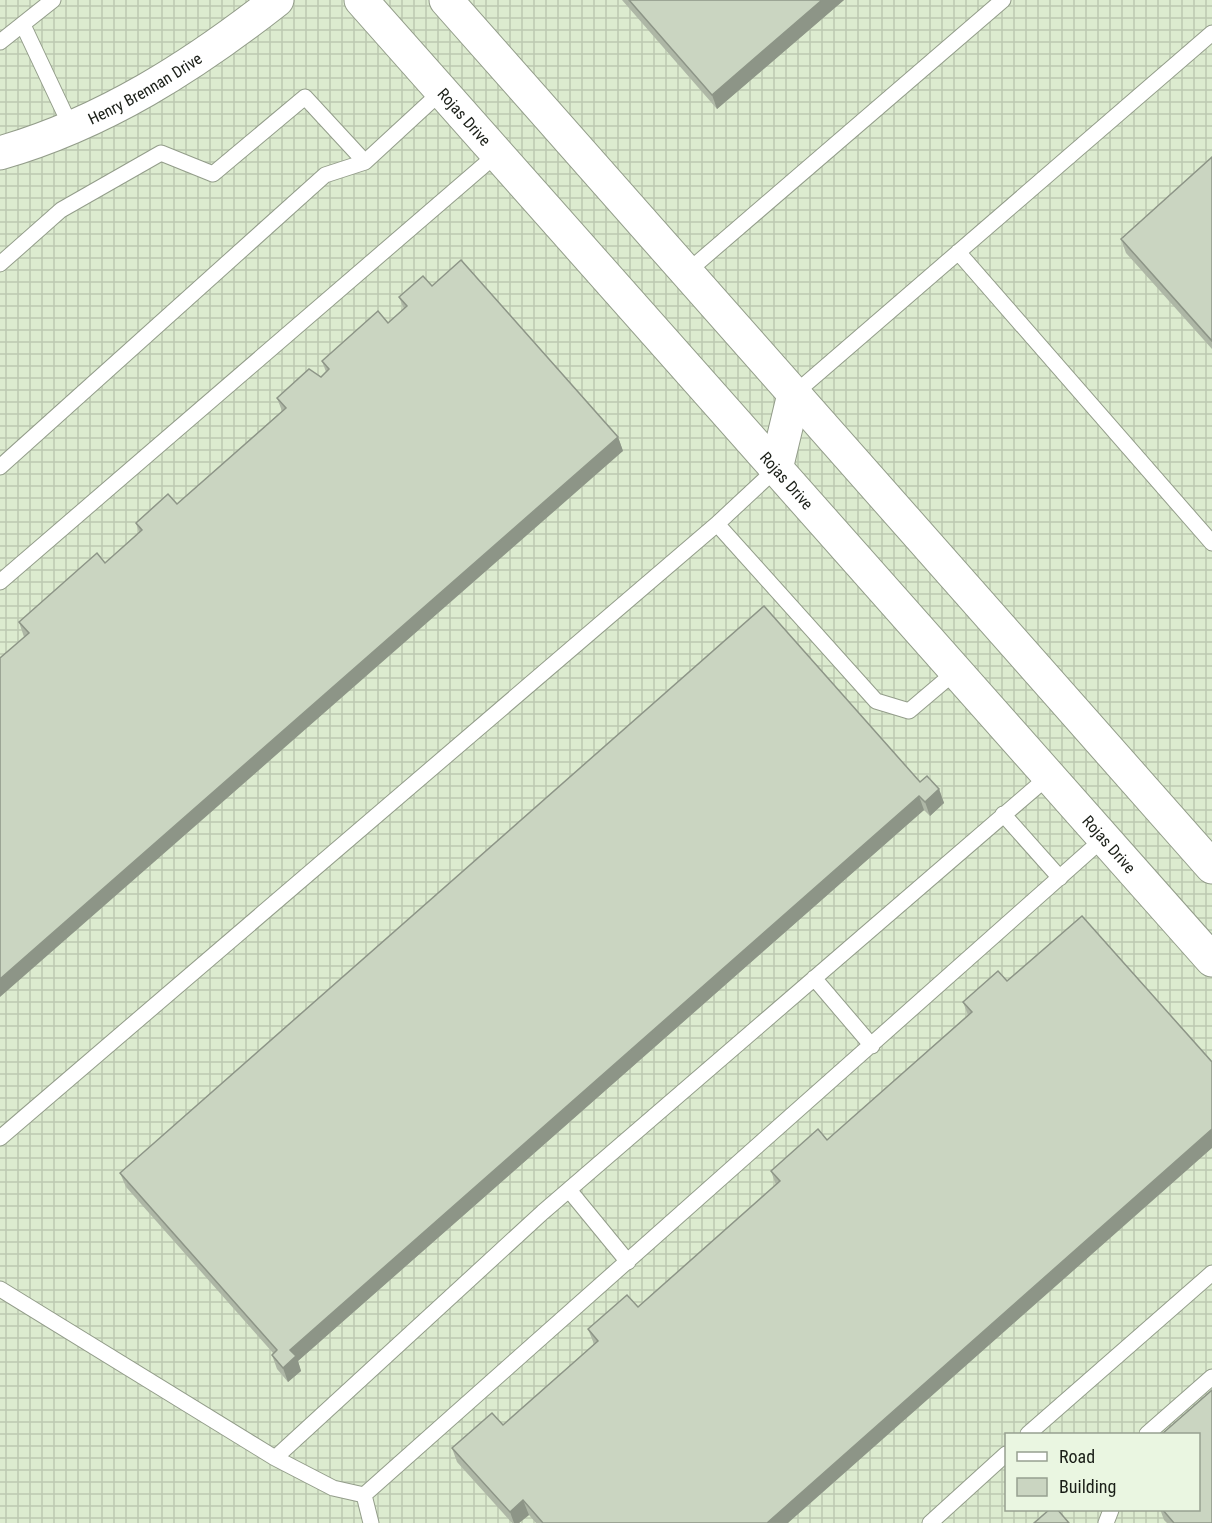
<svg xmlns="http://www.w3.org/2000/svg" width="1212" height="1523" viewBox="0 0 1212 1523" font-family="'Roboto Condensed',sans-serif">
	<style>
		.industrial { fill: url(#industrial-grid); fill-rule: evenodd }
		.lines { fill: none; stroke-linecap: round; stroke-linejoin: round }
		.service-casing { stroke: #939d8a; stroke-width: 17 }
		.tertiary-casing { stroke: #939d8a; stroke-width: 35 }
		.secondary-casing { stroke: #939d8a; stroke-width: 35 }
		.service { stroke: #fff; stroke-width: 15 }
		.tertiary { stroke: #fff; stroke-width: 33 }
		.secondary { stroke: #fff; stroke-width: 33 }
		.wall { fill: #aeb7a6 }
		.shaded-wall { fill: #8d9587 }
		.building { fill: #cad5c1; stroke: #8d9587; stroke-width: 1.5 }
		.labels { text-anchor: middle; stroke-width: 6; stroke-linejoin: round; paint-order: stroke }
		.street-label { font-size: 16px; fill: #1a1e17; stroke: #eaf6e1 }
	</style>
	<defs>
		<pattern id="industrial-grid" width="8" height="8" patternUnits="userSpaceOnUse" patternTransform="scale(1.5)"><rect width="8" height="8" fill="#dcebcf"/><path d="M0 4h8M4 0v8" fill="none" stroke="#bcc9b1"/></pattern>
	</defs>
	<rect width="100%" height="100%" fill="#eaf6e1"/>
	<path class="industrial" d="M0 0H1212V1523H0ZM1006 1434H1198V1510H1006Z"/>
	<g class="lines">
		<g class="service-casing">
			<path id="service" d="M23 25 71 127
				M0 42 53 0
				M958 252 1212 543
				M0 264 61 210 161 153 213 174 305 97 365 162
				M687 272 1003 0
				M794 394 1212 33
				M0 467 325 175 365 162 442 91
				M717 524 776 469
				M0 582 497 154
				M1049 776 543 1212 275 1458 333 1488 364 1495 1104 838
				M1003 814 1060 878
				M814 978 872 1046
				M0 1138 717 524 876 701 909 711 955 672
				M569 1190 628 1262
				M0 1289 275 1458
				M1028 1434 1212 1273
				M1147 1434 1212 1377
				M364 1495 371 1523
				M930 1523 1006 1454
				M1106 1523 1111 1510"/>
		</g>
		<g class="tertiary-casing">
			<g id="tertiary">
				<path id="s1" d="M0 153C104 123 193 66 277 0"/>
			</g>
		</g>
		<g class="secondary-casing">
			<g id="secondary">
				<path id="s2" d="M361 0 1212 960"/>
				<path d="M446 0 1212 867"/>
				<path d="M776 469 794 394"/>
			</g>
		</g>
		<use href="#service" class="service"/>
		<use href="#tertiary" class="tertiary"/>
		<use href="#secondary" class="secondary"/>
	</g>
	<path class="wall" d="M622 0H844L717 109Z
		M1212 157V349L1126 253 1121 239Z
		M432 286 618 437 623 451 24 637 19 622 105 563 139 532 136 523 177 504 282 411 277 398 321 377 326 372 322 361 388 323 404 309 399 297Z
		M920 782 939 789 944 803 930 816 924 810 298 1361 301 1371 288 1382 277 1369 272 1355 273 1353 126 1187 120 1173Z
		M998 971 788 1523H536L529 1515 519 1523H512L457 1462 452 1448 503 1425 594 1344 588 1329 638 1307 776 1185 771 1171 827 1140 968 1015 963 1002Z
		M1212 1390V1523H1167L1164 1520 1160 1509H1198Z"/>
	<path class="shaded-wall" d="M822 0H844L717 109 712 95Z
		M618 437 623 451 0 997V979Z
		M939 789 944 803 930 816 925 802Z
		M919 796 924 810 298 1361 301 1371 288 1382 283 1368 290 1350Z
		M1212 1129V1148L788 1523H767Z
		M523 1500 529 1515 519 1523H514L510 1512Z"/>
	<path class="building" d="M629 0H822L712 95Z
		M1212 157V341L1121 239Z
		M461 260 618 437 0 979V658L29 633 19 622 97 553 105 563 142 530 136 523 168 494 177 504 286 408 277 398 309 369 321 377 329 369 322 361 378 311 388 323 407 306 399 297 423 276 432 286Z
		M764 606 920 782 927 776 939 789 925 802 919 796 290 1350 296 1356 283 1368 272 1355 277 1350 120 1173Z
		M1082 916 1212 1062V1129L767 1523H543L523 1500 510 1512 452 1448 492 1413 503 1425 598 1341 588 1329 627 1295 638 1307 780 1181 771 1171 818 1129 827 1140 972 1012 963 1002 998 971 1007 981Z
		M1212 1390V1523H1174L1162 1509H1198V1434H1162Z
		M1050 1509H1057L1069 1523H1034Z"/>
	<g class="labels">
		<g class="street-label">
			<text dy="6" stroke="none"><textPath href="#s1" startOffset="159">Henry Brennan Drive</textPath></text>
			<text dy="6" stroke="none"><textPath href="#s2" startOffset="156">Rojas Drive</textPath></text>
			<text dy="6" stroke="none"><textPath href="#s2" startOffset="642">Rojas Drive</textPath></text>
			<text dy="6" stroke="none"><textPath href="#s2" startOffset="1128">Rojas Drive</textPath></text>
		</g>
	</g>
	<rect x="1005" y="1433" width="195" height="78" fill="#eaf6e1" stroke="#97a090" stroke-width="1.5"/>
	<rect x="1017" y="1452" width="30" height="9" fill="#ffffff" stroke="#97a090" stroke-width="1.5"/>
	<text x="1059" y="1463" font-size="18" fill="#1a1e17">Road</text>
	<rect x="1017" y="1478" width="30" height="18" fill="#cad5c1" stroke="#97a090" stroke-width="1.5"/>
	<text x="1059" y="1493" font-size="18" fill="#1a1e17">Building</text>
</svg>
